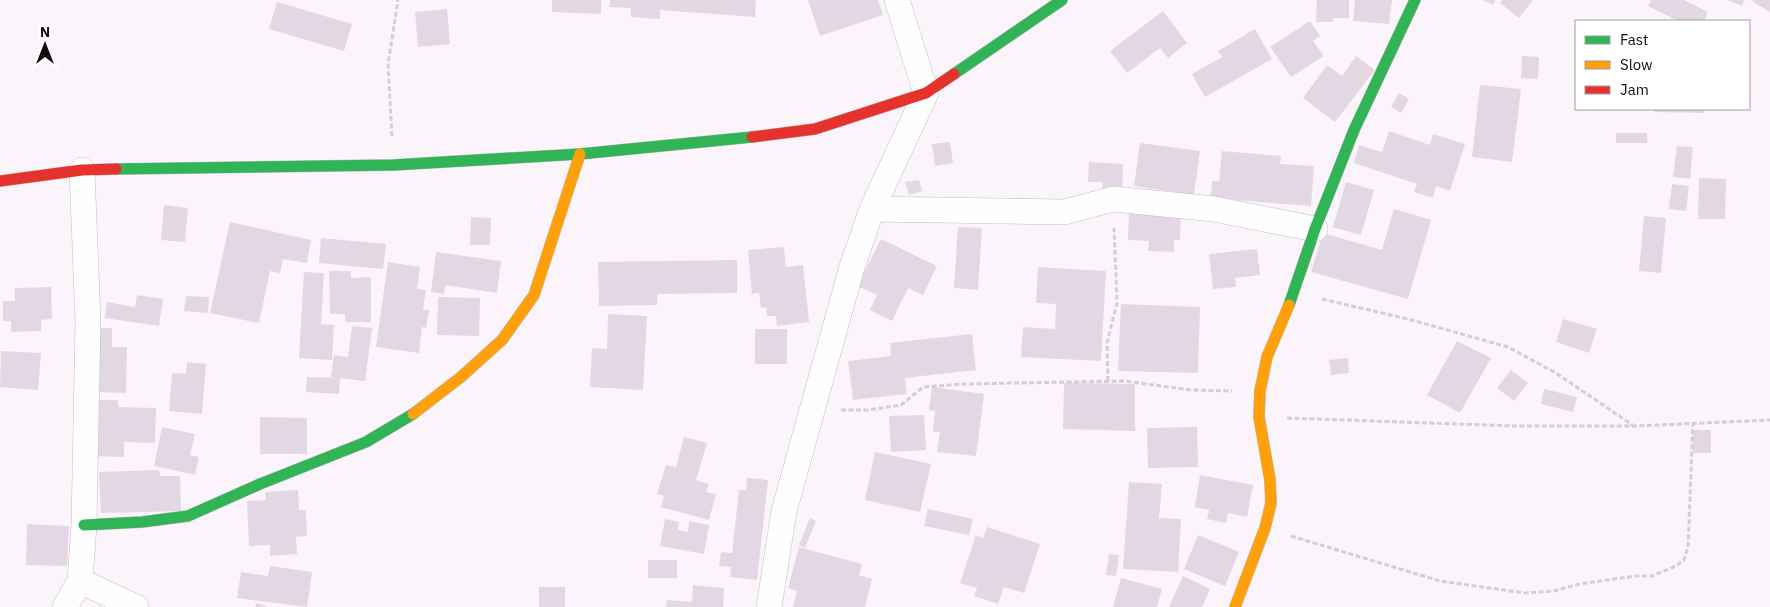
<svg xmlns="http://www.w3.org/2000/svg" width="1770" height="607" viewBox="0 0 1770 607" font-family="'IBM Plex Sans',sans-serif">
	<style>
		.building { fill: #e3d7e4 }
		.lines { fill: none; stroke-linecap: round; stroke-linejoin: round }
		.street-casing { stroke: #c1bdc1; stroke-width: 26 }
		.fast-casing { stroke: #c1bdc1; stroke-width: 12 }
		.slow-casing { stroke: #c1bdc1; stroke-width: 12 }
		.jam-casing { stroke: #c1bdc1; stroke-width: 12 }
		.path { stroke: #d1d0d1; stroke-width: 3; stroke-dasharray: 5 2.5; stroke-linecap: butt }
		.street { stroke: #fefefe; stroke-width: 25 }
		.fast { stroke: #30b455; stroke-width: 11 }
		.slow { stroke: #ff9f0a; stroke-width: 11 }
		.jam { stroke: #e5322d; stroke-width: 11 }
	</style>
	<rect width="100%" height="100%" fill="#fbf5fb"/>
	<path class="building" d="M552 0H601V14L552 12Z
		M610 0H756L755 17 660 10V19L631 17V8L609 7Z
		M808 0H878L883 15 820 36Z
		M1317 0H1349V18H1333V22H1316Z
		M1355 0H1392L1389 24 1353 21Z
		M1483 0H1495L1493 5Z
		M1502 0H1533L1519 18 1500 3Z
		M1651 0H1684L1708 12 1704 21H1678L1648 6Z
		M1727 0H1744L1742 6Z
		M1750 0H1770V12Z
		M277 2 352 24 344 51 269 29Z
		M447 9 450 44 418 47 415 12Z
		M1163 11 1187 43 1168 58 1160 48 1127 73 1110 51Z
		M1310 21 1320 36 1313 41 1324 56 1291 77 1270 47Z
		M1255 29 1272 59 1205 97 1192 74 1222 57 1218 51Z
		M1356 56 1375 70 1335 122 1303 98 1327 65 1342 76Z
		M1522 56 1539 57 1538 79 1521 78Z
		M1480 85 1521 89 1512 162 1472 157Z
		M1399 93 1409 99 1401 113 1391 107Z
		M1654 109H1704V113L1654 112Z
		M1389 131 1430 145 1433 134 1465 144 1450 191 1436 186 1433 198 1414 192 1417 184 1354 163 1359 145 1382 152Z
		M1616 133H1647V143H1616Z
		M950 142 953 163 935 166 932 144Z
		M1140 143 1200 151 1194 195 1134 186Z
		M1677 146 1693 147 1690 179 1673 177Z
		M1222 151 1281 156 1280 164 1314 166 1311 206 1211 198 1212 181H1219Z
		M1089 162 1123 164 1122 195 1102 194 1103 182H1088Z
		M1699 178 1726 179 1725 219H1698Z
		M919 180 922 191 909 195 905 182Z
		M1346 182 1374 190 1361 235 1333 227Z
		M1672 184 1689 186 1686 211 1669 209Z
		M164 205 188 208 185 242 161 240Z
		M1394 209 1431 220 1408 299 1311 272 1323 233 1382 250Z
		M1129 211 1181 214 1180 240H1174V252L1148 251 1149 241 1128 240Z
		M1644 216 1666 218 1661 273 1639 271Z
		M471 217 491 218 490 245H470Z
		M230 222 311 240 307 263 283 259 280 273 270 271 259 323 210 313Z
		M958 227 982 228 978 290 954 288Z
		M321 238 386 244 383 269 319 263Z
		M881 239 937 266 923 295 908 288 892 321 870 310 877 295 857 286Z
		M784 247 786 267 803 265 809 322 777 326 776 316H767L766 307 761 308 759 293 752 294 748 250Z
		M1257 249 1260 275 1235 278 1236 287 1213 289 1209 254Z
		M436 252 501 261 497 293 445 285 444 294 431 292Z
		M737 260V293L657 294V305L599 306 598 262Z
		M388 262 420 267 417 289 426 290 423 310H429L426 328 422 327 419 353 376 347Z
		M1038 267 1106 271 1101 361 1021 357 1023 327 1055 329 1056 304 1036 303Z
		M329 271H351V278L371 277V322H345V314H330Z
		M304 272 324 273 321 324 334 325 332 360 299 358Z
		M51 287 52 319 41 320V331L11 332V321H3V301H15V288Z
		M137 295 163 299 159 326 105 318 107 302 135 307Z
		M186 296 209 297 208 313 184 311Z
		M438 297 480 298 479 336 437 335Z
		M1121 304 1200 307 1198 373 1118 371Z
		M608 314 647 316 643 390 590 387 592 348 607 349Z
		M1563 319 1597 329 1589 353 1556 342Z
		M352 326 372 328 365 381 331 377 334 355 348 357Z
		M93 328H112V347H127L126 393 92 392Z
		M755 329H787V364H755Z
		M972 334 976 370 905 378 907 394 853 400 848 361 891 356 890 343Z
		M1457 341 1491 358 1460 413 1427 395Z
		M1 351 41 353 38 390 0 387Z
		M1348 358 1349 373 1331 375 1329 360Z
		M187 362 206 364 202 414 169 411 172 373 186 374Z
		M1511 370 1528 383 1514 401 1497 388Z
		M307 377 340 378 339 394 306 392Z
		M1064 383 1135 384V431L1063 429Z
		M932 387 984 394 976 456 937 452 940 432H933L935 411 929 410Z
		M1544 389 1577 397 1573 412 1541 404Z
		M90 400H118V407L156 408 155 443 124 442V457L88 456Z
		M924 415 926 450 891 452 889 416Z
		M260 417 307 418V454H260Z
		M162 427 195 434 190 455 199 457 195 475 154 466Z
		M1197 427 1198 467 1148 468 1147 428Z
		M1693 430H1711V453H1693Z
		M684 437 707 443 696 480 709 484 706 492 716 494 709 520 661 507 664 496 657 494 666 465 676 467Z
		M875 452 931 464 920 512 865 500Z
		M159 470 160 476H180L181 511 101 513 99 472Z
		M1200 475 1253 485 1247 517 1228 513 1226 523 1207 519 1209 510 1195 507Z
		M747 478 768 480 757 580 730 577 731 567 719 566 721 552 732 553 739 490H746Z
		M1129 482 1162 484 1159 518 1181 519 1178 572 1123 569Z
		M298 490 299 510H306L307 536 296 537 297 554 270 556V545L249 546 247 501 266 500 265 492Z
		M928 509 973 519 969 535 924 526Z
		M810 518 816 521 805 548 799 545Z
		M665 519 679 522 678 530 688 532 689 521 709 525 704 554 660 546Z
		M27 524 69 526 67 566 26 565Z
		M987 527 1040 544 1024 593 1004 587 998 604 974 596 977 588 960 583 976 535 983 538Z
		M1198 535 1239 552 1225 586 1184 569Z
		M799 547 862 564 859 575 872 579 865 607H793L797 591 788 588Z
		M1109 554 1119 555 1116 576 1106 575Z
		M648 560H677V578H648Z
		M270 566 312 572 307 607 237 598 241 572 268 576Z
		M1183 576 1210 589 1202 607H1169Z
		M1121 578 1162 589 1157 607H1113Z
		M693 585 724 588 723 607H666L667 600 692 602Z
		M539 587H565V607H539Z
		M257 603 268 607H255Z"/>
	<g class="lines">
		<g class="street-casing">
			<path id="street" d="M872 209 1065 212 1113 199 1214 209 1315 229
				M80 581 136 607
				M65 607 80 581 84 525 88 322 82 170
				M769 607 784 511 852 267 872 209 926 93 897 0"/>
		</g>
		<g class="fast-casing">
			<path id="fast" d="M954 74 1062 0
				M116 169 393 165 580 154 752 137
				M1289 305 1315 229 1354 130 1415 0
				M84 525 142 522 188 516 260 484 366 442 413 414"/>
		</g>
		<g class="slow-casing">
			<path id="slow" d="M413 414 461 377 502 340 534 295 580 154
				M1235 607 1265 528 1271 503 1270 480 1259 417 1260 391 1267 357 1289 305"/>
		</g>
		<g class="jam-casing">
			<path id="jam" d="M752 137 815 129 926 93 954 74
				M0 181 82 170 116 169"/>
		</g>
		<path class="path" d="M392 136 388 64 398 0
			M1322 299 1408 319 1508 347 1556 373 1634 426
			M1108 381 1107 343 1117 303 1114 228
			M841 410H868L901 405 923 387 964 384 1125 381 1191 390 1232 391
			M1287 418 1515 426H1635L1770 420
			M1291 536 1440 581 1525 593 1554 591 1579 584 1635 576H1652L1676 566 1684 560 1688 547 1693 422"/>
		<use href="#street" class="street"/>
		<use href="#fast" class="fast"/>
		<use href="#slow" class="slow"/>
		<use href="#jam" class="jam"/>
	</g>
	<rect x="1575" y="20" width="175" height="90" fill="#ffffff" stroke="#9f9ea0"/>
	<rect x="1585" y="36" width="25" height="8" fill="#30b455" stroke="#9f9ea0"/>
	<text x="1620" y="45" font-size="15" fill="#100d11">Fast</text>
	<rect x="1585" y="61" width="25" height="8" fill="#ff9f0a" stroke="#9f9ea0"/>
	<text x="1620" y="70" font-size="15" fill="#100d11">Slow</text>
	<rect x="1585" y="86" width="25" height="8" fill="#e5322d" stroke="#9f9ea0"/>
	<text x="1620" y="95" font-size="15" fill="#100d11">Jam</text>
	<g transform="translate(45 45)" stroke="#ffffff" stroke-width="4" paint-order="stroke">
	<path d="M0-4L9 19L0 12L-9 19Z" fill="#100d11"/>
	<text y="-8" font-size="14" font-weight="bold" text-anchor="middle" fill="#100d11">N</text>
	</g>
</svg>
